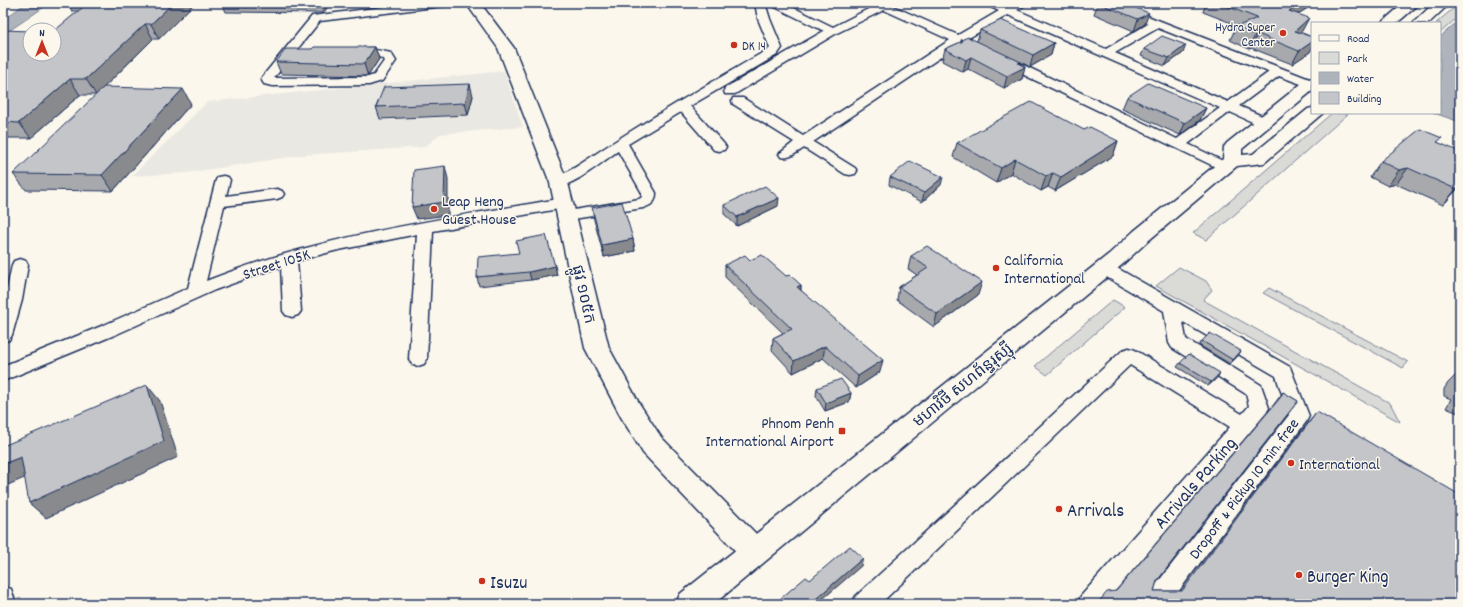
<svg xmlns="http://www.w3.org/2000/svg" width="1463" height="607" viewBox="0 0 1463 607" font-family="Dekko,'Noto Sans Khmer',sans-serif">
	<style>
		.built { fill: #eae8e2 }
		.green { fill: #dadad7; stroke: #7a849a }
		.water { fill: #afb3bb; stroke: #747e96 }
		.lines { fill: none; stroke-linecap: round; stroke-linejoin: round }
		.minor-casing { stroke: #1b2f5e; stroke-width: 3 }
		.secondary-casing { stroke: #1b2f5e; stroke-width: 3 }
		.trunk-casing { stroke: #1b2f5e; stroke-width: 3 }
		.minor { fill: #fbf7ec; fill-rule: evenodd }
		.secondary { fill: #fbf7ec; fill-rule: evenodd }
		.trunk { fill: #fbf7ec; fill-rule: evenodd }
		.wall { fill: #a8a9ad; stroke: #1b2f5e }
		.shaded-wall { fill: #888a8d; stroke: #1b2f5e }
		.building { fill: #c3c5c9; stroke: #1b2f5e }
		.poi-dot { fill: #c8321e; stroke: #fbf7ec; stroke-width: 1.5 }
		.labels { text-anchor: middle; stroke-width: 3; stroke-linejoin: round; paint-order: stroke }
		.far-poi-label { font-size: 13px; fill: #1b2f5e; stroke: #fbf7ec; text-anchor: end }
		.poi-label { font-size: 16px; fill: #1b2f5e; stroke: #fbf7ec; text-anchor: start }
		.street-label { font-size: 16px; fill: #1b2f5e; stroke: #fbf7ec }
		.near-street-label { font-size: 19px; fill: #1b2f5e; stroke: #fbf7ec }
		.near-poi-label { font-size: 19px; fill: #1b2f5e; stroke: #fbf7ec; text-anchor: start }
	</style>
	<rect width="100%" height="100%" fill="#fbf7ec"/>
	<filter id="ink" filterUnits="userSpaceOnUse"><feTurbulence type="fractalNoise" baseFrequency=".025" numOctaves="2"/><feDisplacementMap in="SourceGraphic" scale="8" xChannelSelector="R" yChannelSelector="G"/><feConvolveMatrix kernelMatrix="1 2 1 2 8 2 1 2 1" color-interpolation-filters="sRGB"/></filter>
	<g filter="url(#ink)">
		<path class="built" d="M504 71 523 127 440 134 425 147 303 155 186 173 132 176 207 102Z"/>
		<path class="green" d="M1460 3V15L1440 33V23H1436Z
			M1332 113H1349L1206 240 1193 233Z
			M1179 267 1206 281 1212 290 1203 300 1390 403 1400 422 1156 286Z
			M1269 288 1408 362 1403 368 1263 293Z
			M1113 300 1125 307 1047 375 1035 366Z"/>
		<path class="water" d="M26 3H50L3 35V20Z
			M1460 19V122L1434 113H1440V37Z"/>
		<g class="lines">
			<g class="minor-casing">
				<path id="minor" d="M415 3H448L443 6 320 21 274 78 368 77 374 75 384 61 382 58C372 55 361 58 350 56L348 53 350 50C363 47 378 50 391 53L396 61 382 81 369 85 272 86 264 84 261 79 263 76 312 16Z
					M755 3H765L770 19 782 48 777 55 690 106 724 144 726 147 724 150 719 151 714 150 681 112 628 144 656 193C656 202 652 205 643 208L567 220 562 218 559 215 562 212 639 199 642 197V193L618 151C604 160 570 190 554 186L552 183C556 176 574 169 582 163 643 122 705 86 769 49L770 48 758 19Z
					M772 3H784L833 27 874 6 872 3H886L958 35 999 11 986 5 985 3H999L1007 6 1014 3H1028L1017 10 1106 49 1148 24 1100 5 1099 3H1114L1312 80V88L1279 76 1239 106 1269 119 1271 122 1269 125H1259L1230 112 1188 144 1229 164 1231 167 1229 170 1224 171 999 63 997 60 999 57H1007L1177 139 1220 108 1008 15 967 39 985 47 987 50 985 53H977L959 45 813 142 855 168 857 171 855 174 850 175 845 174 804 148C796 153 790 159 781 157L779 154 794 142 733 104 732 101 733 98H743L803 136 950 40 884 10 837 33 735 94H725L724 91 725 88 824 31 773 6ZM1158 28 1269 72 1228 102 1115 53Z
					M223 176 228 177 230 180 226 196 277 189 282 191 284 194 282 197 277 199 224 206 206 281C320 235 443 219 564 198L569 200 571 203 569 206 564 208 433 231 427 359 424 364 418 366 412 364 409 359 417 234 334 251 297 261 301 311 298 315 292 317 286 315 283 311 281 266 215 290 117 334 3 381V366L104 325 188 288 216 180 218 177Z
					M20 259 26 261 28 265 22 300 12 335 9 340 3 342V308L12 265 14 261Z
					M1104 262 1110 264 1290 367 1309 416 1306 422 1169 604H1143L1147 596 1289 415 1276 376 1183 322 1186 339 1261 385 1269 408 1266 413 1104 604H1077L1081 596 1230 427 1130 365 880 604H852L856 596 1123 350 1129 348 1135 350 1242 414 1249 406 1246 394 1172 348 1169 343 1164 311 1098 272 1096 268 1098 264Z
					M3 586 11 589 16 604H3Z"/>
			</g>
			<g class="secondary-casing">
				<path id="secondary" d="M466 3H480L514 48 568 183 609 348 639 403 661 437 765 543 769 552 765 561 755 565 745 561 643 453 621 417 585 348 550 183 498 48Z"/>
			</g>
			<g class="trunk-casing">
				<path id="trunk" d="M1404 3H1420L1397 23H1381Z
					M1434 3H1450L1429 23H1413Z
					M1312 78V91L1242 149V155L1253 154 1308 109 1312 108V113H1323L1264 163 1237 166 1231 171 1148 241 1123 264 714 604H676L680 594 1109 254 1134 231 1223 159 1224 147 1227 143 1306 80Z"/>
			</g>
			<use href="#minor" class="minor"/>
			<use href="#secondary" class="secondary"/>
			<use href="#trunk" class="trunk"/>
		</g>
		<path class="wall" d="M67 3H195L159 39H153L96 95H80L31 138H3V30L30 54 78 11H72Z
			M222 3H331L323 13 226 12Z
			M1098 3H1123L1145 24 1134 31 1094 14Z
			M1206 3H1315L1314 4 1298 14 1302 31 1300 32 1312 37V48L1310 52 1292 64 1251 48 1249 49 1230 40 1236 27 1239 26 1203 12Z
			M980 30 1054 43 1051 55 1030 67 1021 62 1020 64 1025 67 1022 79 1004 88 968 69 963 72 942 61 945 49 961 42V40L977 41Z
			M375 47 379 59 368 76 281 74 276 62 312 49Z
			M1144 49 1183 53 1165 66 1141 56Z
			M473 96 468 115 380 119 376 107Z
			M1127 97 1206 108 1200 120 1180 135 1122 109Z
			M191 104 113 191 26 190 13 174Z
			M1084 130 1118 141 1113 156 1055 191 1048 187 1041 191 1011 173 996 183 953 157 957 143Z
			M1438 142 1460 186 1443 205 1396 184 1388 186 1370 177 1381 161Z
			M890 177 941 185 922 202 889 185Z
			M724 205 778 206 737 226 724 214Z
			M592 208 633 239 635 251 604 257 594 220Z
			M911 256 978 295 934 327 897 300 899 287 917 275 908 269Z
			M750 260 786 276 801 285V290L880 372 856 388 823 358 793 373 772 350 773 338 783 333 725 277V265Z
			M555 266 557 275 531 280 479 286 477 277Z
			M1202 341 1238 356 1230 364 1199 345Z
			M1180 363 1220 373 1217 378 1208 386 1177 367Z
			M1460 371V415L1458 413 1446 408 1451 399 1444 396V389L1448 383Z
			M817 388 851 393 849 402 825 411 816 396Z
			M1283 392 1298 401 1157 581 1154 591H1180L1304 428 1317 412 1460 604 1116 591 1269 411Z"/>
		<path class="shaded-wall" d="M173 3H195L159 39 151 24Z
			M319 3H331L323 13Z
			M1302 3H1315L1314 4 1282 24 1289 11Z
			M1149 13 1145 24 1134 31 1138 19Z
			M1309 18 1302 31 1288 44 1295 31Z
			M145 24 153 39 96 95 86 79Z
			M1258 34 1251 48 1249 49 1255 35Z
			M1312 42V48L1310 52 1292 64 1299 51Z
			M1054 43 1051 55 1030 67 1033 55Z
			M1186 45 1183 53 1165 66 1169 58Z
			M375 47 379 59 368 76 364 64Z
			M971 57 968 69 963 72 966 60Z
			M1021 62 1019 70 1025 67 1022 79 1004 88 1007 76 1018 63Z
			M70 79 80 95 31 138 19 123Z
			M470 84 473 96 468 115 465 103Z
			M183 89 191 104 113 191 102 175Z
			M1206 108 1200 120 1180 135 1185 123Z
			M1118 141 1113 156 1055 191 1061 177Z
			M1015 159 1011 173 996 183 1001 168Z
			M445 166 448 179V215L417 219 412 207Z
			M1408 168 1396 184 1388 186 1399 170Z
			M1053 173 1048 187 1041 191 1046 176Z
			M943 177 941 185 922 202 924 193Z
			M1460 184V186L1443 205 1456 189Z
			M779 198 778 206 737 226V217Z
			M633 239 635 251 604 257 602 245Z
			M555 266 557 275 531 280 529 272Z
			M982 282 978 295 934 327 937 314Z
			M801 285 800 297 797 287Z
			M825 346 823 358 793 373 794 361Z
			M1241 351 1238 356 1230 364 1233 360Z
			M883 360 880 372 856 388 858 376Z
			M1220 373 1217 378 1208 386 1211 382Z
			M147 385 160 401 178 457 46 518 29 503Z
			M851 393 849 402 825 411 826 403Z
			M21 457 38 472 8 485 3 481V464Z
			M863 558 861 566 817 604H810Z"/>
		<path class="building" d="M88 3H173L151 24H145L86 79H70L19 123 3 122V30L30 31V54H54V31Z
			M1098 3H1123L1149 13 1138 19Z
			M1219 3H1302L1289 11 1309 18 1295 31 1312 37V42L1299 51 1258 34 1255 35 1236 27 1257 18Z
			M1001 20 1054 43 1033 55 980 30Z
			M1162 36 1186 45 1169 58 1144 49Z
			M968 37 1021 62 1018 63 1025 67 1007 76 971 57 966 60 945 49 963 41 961 40Z
			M314 47H375L364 64 276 62 286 49H312Z
			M1148 83 1206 108 1185 123 1127 97Z
			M470 84 465 103 376 107 384 87Z
			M104 87 183 89 102 175 13 174Z
			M1031 102 1084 130 1090 127 1118 141 1061 177 1053 173 1046 176 1015 159 1001 168 957 143Z
			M1420 129 1442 138 1437 142 1460 152V184L1456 189 1408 168 1399 170 1381 161Z
			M910 161 943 177 924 193 890 177Z
			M445 166 444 202 412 207 414 170Z
			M765 186 779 198 737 217 724 205Z
			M622 202 633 239 602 245 592 208Z
			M546 235 555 266 529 272 477 277 478 257 519 253 516 241Z
			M927 246 982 282 937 314 899 287 928 268 911 256Z
			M745 255 750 260 762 255 786 276 790 275 801 285 797 287 883 360 858 376 825 346 794 361 773 338 792 329 725 265Z
			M1210 333 1241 351 1233 360 1202 341Z
			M1189 354 1220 373 1211 382 1180 363Z
			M841 379 851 393 826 403 817 388Z
			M147 385 164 441 29 503 21 457 3 464V446Z
			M1283 392 1298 401 1157 581 1154 591H1182L1317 412 1460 495V604H1097L1107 592 1116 591 1280 398Z
			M850 546 863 558 810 604H774L806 577 810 580Z"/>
	</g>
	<g class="poi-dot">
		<circle cx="1283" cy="33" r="4"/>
		<circle cx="734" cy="45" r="4"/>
		<circle cx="434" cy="209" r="4"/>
		<circle cx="996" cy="268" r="4"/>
		<rect x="838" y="427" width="8" height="8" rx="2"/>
		<circle cx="1291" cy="463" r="4"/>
		<circle cx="1059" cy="509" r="4"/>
		<circle cx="1299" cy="575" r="4"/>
		<circle cx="482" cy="581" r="4"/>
	</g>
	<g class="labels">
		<g class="far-poi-label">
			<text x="1275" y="31">Hydra Super<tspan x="1275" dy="15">Center</tspan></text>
			<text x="742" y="50" text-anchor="start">DK 14</text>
		</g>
		<g class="poi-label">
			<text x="442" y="206">Leap Heng<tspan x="442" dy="18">Guest House</tspan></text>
			<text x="1004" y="265">California<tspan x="1004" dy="18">International</tspan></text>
			<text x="834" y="428" text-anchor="end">Phnom Penh<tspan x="834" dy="18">International Airport</tspan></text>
			<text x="1299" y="469">International</text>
		</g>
		<g class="street-label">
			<text transform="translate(276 263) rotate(-18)" y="6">Street 105K</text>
			<text transform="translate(585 294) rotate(77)" y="6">ផ្លូវ ១០៥ក</text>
			<text transform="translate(962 384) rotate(-39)" y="6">មហាវិថី សហព័ន្ធរុស្ស៊ី</text>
			<text transform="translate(1243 488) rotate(-53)" y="6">Dropoff &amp; Pickup 10 min. free</text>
		</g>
		<g class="near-street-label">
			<text transform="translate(1194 482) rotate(-49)" y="7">Arrivals Parking</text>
		</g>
		<g class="near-poi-label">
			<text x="1067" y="516">Arrivals</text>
			<text x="1307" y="582">Burger King</text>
			<text x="490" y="588">Isuzu</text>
		</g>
	</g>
	<rect width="1463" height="607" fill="none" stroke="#fbf7ec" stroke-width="16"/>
	<rect x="8" y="8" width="1447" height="591" fill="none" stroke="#1b2f5e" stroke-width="1.5" filter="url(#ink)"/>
	<rect x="1311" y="22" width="130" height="92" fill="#fbf7ec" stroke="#a1a7b3"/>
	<rect x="1319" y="35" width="20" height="6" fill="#fbf7ec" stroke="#a1a7b3"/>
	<text x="1347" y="42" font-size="12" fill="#1b2f5e">Road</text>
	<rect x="1319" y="52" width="20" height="12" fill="#dadad7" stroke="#a1a7b3"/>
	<text x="1347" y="62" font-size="12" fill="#1b2f5e">Park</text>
	<rect x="1319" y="72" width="20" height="12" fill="#afb3bb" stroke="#a1a7b3"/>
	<text x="1347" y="82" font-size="12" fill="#1b2f5e">Water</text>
	<rect x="1319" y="92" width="20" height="12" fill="#c3c5c9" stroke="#a1a7b3"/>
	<text x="1347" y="102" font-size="12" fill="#1b2f5e">Building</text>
	<g transform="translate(42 42)"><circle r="19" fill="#fbf7ec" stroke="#a1a7b3"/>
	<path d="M0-3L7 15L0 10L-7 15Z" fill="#c8321e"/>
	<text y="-6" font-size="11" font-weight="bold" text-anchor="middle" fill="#1b2f5e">N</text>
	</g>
</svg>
